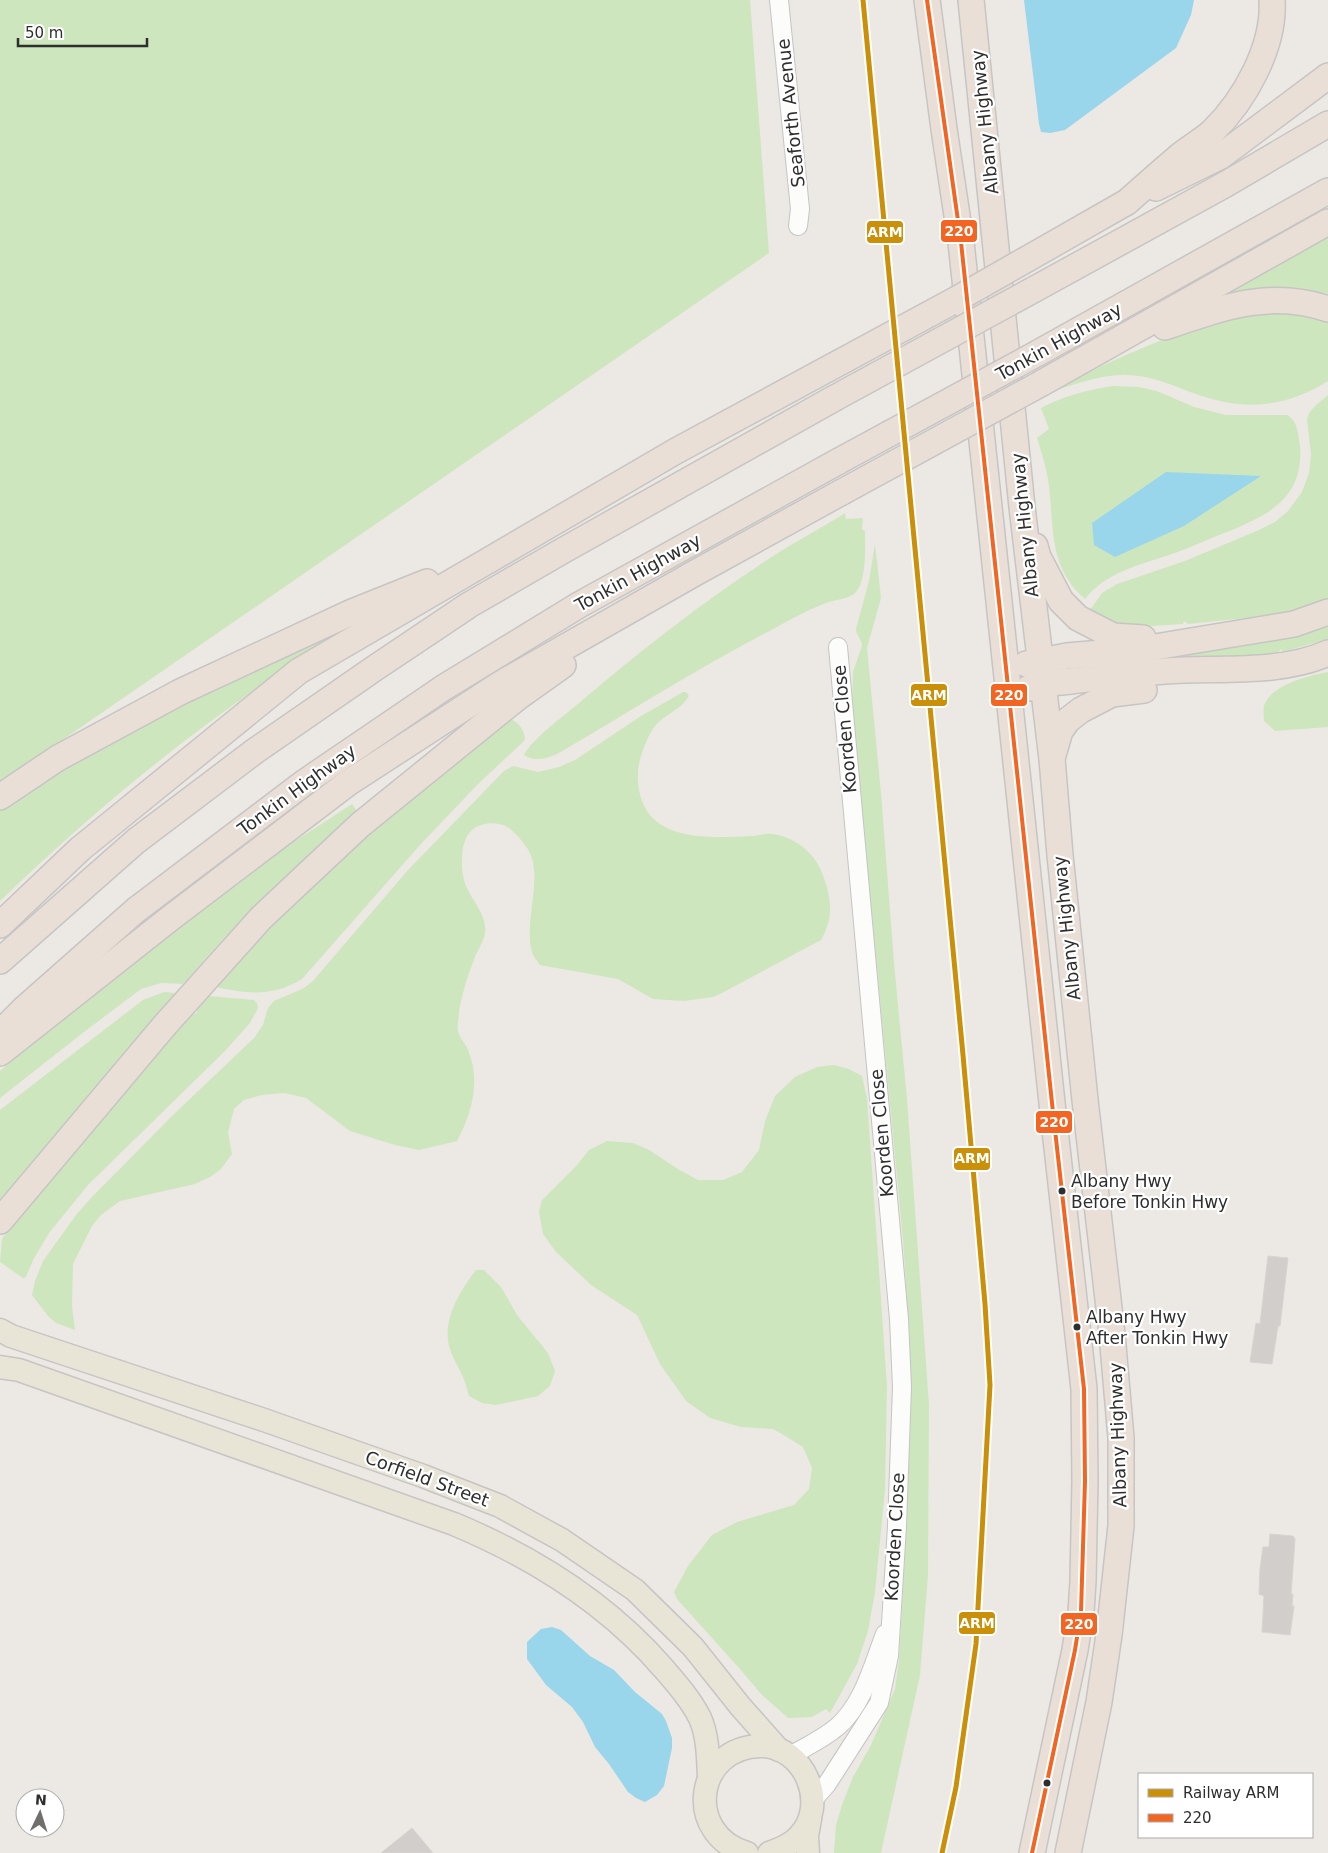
<svg xmlns="http://www.w3.org/2000/svg" width="1328" height="1853" font-family="'DejaVu Sans',sans-serif">
<rect width="100%" height="100%" fill="#ece8e4"/>
<g fill="#cee6be">
<polygon points="0,0 750,0 769,253 0,783"/>
<polygon points="1328,235 1328,294 1301,289 1276,288 1201,305"/>
<path d="M1240,313H1307L1328,322V381C1283,409 1242,411 1193,393C1175,386 1158,379 1139,376C1110,372 1084,381 1057,390C1063,383 1077,378 1087,373C1136,349 1187,329 1240,313Z"/>
<path d="M1113,386L1139,387L1157,391L1194,407L1226,415H1287C1298,421 1298,434 1300,445C1304,496 1272,513 1232,530C1213,537 1194,546 1175,553C1143,564 1107,571 1085,599C1049,568 1054,530 1049,486C1047,470 1042,454 1037,438L1049,429L1041,408C1064,396 1087,390 1113,386Z"/>
<polygon points="1328,395 1328,600 1290,612 1266,616 1261,615 1260,617 1256,617 1188,624 1184,621 1183,624 1136,627 1134,624 1116,625 1088,613 1102,593 1117,584 1185,561 1259,530 1275,522 1288,511 1302,492 1309,473 1311,454 1307,420 1309,413 1316,405"/>
<path d="M845,513L846,519L863,518L862,529L865,531C865,546 867,582 855,593C847,600 835,599 826,603C808,610 791,619 775,628C700,667 629,712 557,754C545,759 535,762 524,755C532,739 565,715 579,703C639,652 701,603 767,560C792,543 820,529 845,513Z"/>
<path d="M875,544L881,598L867,648L881,793L894,963L907,1099L929,1405L928,1575L920,1675L881,1853H834L836,1825L842,1805L853,1777L871,1745L895,1689L899,1660L907,1519L905,1384L910,1348L903,1240L852,705L853,672L862,646C862,639 856,635 856,629L869,581Z"/>
<path d="M377,610C344,632 311,652 278,674C179,740 86,818 0,901V805L133,728Z"/>
<polygon points="1328,620 1328,639 1286,651 1282,651 1281,649 1278,652 1246,657 1077,670 1076,663"/>
<path d="M1328,672V727L1275,731L1264,721C1264,716 1263,711 1264,706C1270,685 1310,675 1328,672Z"/>
<path d="M683,692H686L689,696C681,710 665,714 655,726C650,732 646,742 643,750C637,765 636,782 641,798C654,842 713,838 750,836C757,836 765,833 772,834C797,837 817,855 824,878C832,902 833,919 821,940L720,994L713,997L684,1001L653,999L618,979L540,965C537,961 533,956 532,952C523,921 545,874 527,848C520,838 511,826 499,824C489,822 478,824 471,831C459,843 460,874 467,888C474,903 487,916 485,933C484,941 478,949 475,957C468,975 462,993 459,1012C459,1018 456,1028 459,1034C461,1040 466,1044 468,1050C481,1080 472,1113 457,1141L419,1150L395,1145L350,1131L306,1098L284,1093L262,1095L244,1100L234,1109L228,1133L232,1154L221,1169L210,1177L195,1184L120,1201L101,1215L92,1226L73,1264L72,1307L75,1330L56,1323L48,1316L32,1295L35,1281L43,1261L76,1215L91,1198L173,1115L254,1038L263,1025L268,1008L274,1001L302,989L312,982L408,870L504,771L513,766L538,772L559,767L575,760L641,716Z"/>
<path d="M508,718C518,721 524,729 525,739L522,743L478,784L420,845L302,979C272,997 249,994 216,987L308,883Z"/>
<polygon points="352,804 357,811 225,937 183,984 161,983 141,989 84,1032 0,1098 0,1071 92,991 263,862"/>
<polygon points="164,992 175,993 124,1057 0,1206 0,1110 143,1000"/>
<polygon points="209,996 254,1000 257,1003 258,1008 250,1023 224,1052 88,1185 49,1233 33,1260 26,1277 23,1278 0,1262 2,1239 11,1224 150,1059 193,1014 197,1013 197,1008"/>
<polygon points="834,1065 849,1069 862,1076 867,1098 887,1386 885,1490 875,1592 868,1631 857,1664 830,1713 826,1709 812,1717 788,1718 762,1695 739,1668 677,1599 674,1592 688,1566 712,1535 737,1522 794,1505 809,1489 812,1468 803,1447 782,1434 773,1429 741,1427 710,1418 686,1401 660,1364 637,1315 591,1285 556,1252 543,1234 539,1212 542,1200 577,1165 589,1150 607,1141 633,1143 649,1150 678,1169 698,1180 723,1180 742,1172 759,1150 765,1121 775,1096 795,1077 817,1067"/>
<path d="M476,1270H484L501,1287L517,1315L548,1353L555,1371L550,1386L538,1396L496,1405L482,1403L469,1396C467,1390 466,1383 463,1377C459,1368 453,1359 450,1349C441,1321 460,1291 476,1270Z"/>
</g>
<g fill="#99d6ec">
<polygon points="1024,0 1194,0 1191,15 1176,48 1065,130 1050,133 1041,132 1039,124"/>
<polygon points="1166,472 1261,476 1184,526 1115,557 1094,545 1092,523"/>
<polygon points="552,1627 561,1630 590,1656 614,1670 635,1692 662,1714 666,1721 672,1738 672,1748 664,1786 657,1795 645,1802 636,1798 628,1792 609,1764 595,1747 583,1722 572,1707 546,1685 527,1659 527,1642 541,1629"/>
</g>
<g fill="#d1cecb" stroke="#d7d4d0">
<polygon points="1268,1256 1288,1258 1280,1326 1278,1326 1272,1364 1250,1362 1256,1323 1260,1324"/>
<polygon points="1270,1534 1293,1536 1295,1539 1291,1594 1293,1594 1292,1606 1294,1606 1290,1635 1262,1632 1264,1596 1259,1594 1260,1569 1263,1547 1269,1547"/>
<polygon points="412,1828 433,1853 381,1853"/>
</g>
<g fill="none" stroke-linecap="round" stroke-linejoin="round">
<defs>
<g id="minor">
<polyline points="779,0 800,209 798,226"/>
<path d="M790,1756C805,1747 823,1739 837,1727C863,1705 873,1665 885,1634"/>
<polyline points="813,1800 827,1784 879,1703 889,1656 897,1526 902,1387 899,1319 838,647"/>
</g>
<g id="major">
<polyline points="0,1330 11,1336 264,1420 423,1476 500,1506 562,1540 635,1590 693,1647 740,1706 779,1750"/>
<path d="M0,1367L19,1370L454,1524C533,1557 607,1603 664,1669C677,1684 691,1700 700,1718C708,1736 708,1757 709,1777"/>
<path d="M747,1853C684,1835 694,1747 761,1746C805,1746 829,1805 799,1836C791,1845 780,1849 769,1853"/>
<polyline points="808,1853 807,1836 810,1819"/>
</g>
<g id="highway">
<polyline points="927,0 944,129 961,242 1052,1103 1084,1389 1085,1481 1083,1581 1081,1612 1075,1650 1032,1853"/>
<polyline points="971,0 1022,507 1052,759 1060,855 1085,1100 1112,1334 1121,1438 1121,1526 1109,1635 1099,1702 1068,1853"/>
<polyline points="1156,188 1221,156 1328,76"/>
<path d="M1127,202C1145,186 1163,170 1182,154C1191,147 1203,140 1212,132C1245,100 1275,46 1272,0"/>
<polyline points="1033,290 1226,184 1328,124"/>
<path d="M1165,327C1221,308 1270,289 1328,309"/>
<polyline points="1038,353 1328,191"/>
<polyline points="1042,383 1328,222"/>
<polyline points="1035,546 1038,557 1061,601 1078,618 1113,636 1143,638"/>
<polyline points="1026,664 1067,656 1137,650 1294,624 1328,612"/>
<path d="M1029,688L1043,684C1084,680 1125,674 1165,671C1218,667 1278,675 1328,653"/>
<polyline points="1053,755 1060,731 1068,720 1081,710 1112,694 1144,690"/>
<polyline points="0,797 58,758 180,692 352,612 427,582"/>
<polyline points="0,925 80,849 299,671 676,451 957,299"/>
<polyline points="0,961 136,841 255,751 375,668 469,605 564,550 833,399"/>
<polyline points="0,1033 25,1008 136,910 305,782 443,688 579,605 839,461"/>
<polyline points="0,1053 168,920 348,783 502,683 695,573 842,492"/>
<polyline points="0,1221 165,1025 261,918 360,825 518,697 563,665"/>
</g>
</defs>
<use href="#minor" stroke="#c5c4c5" stroke-width="20"/>
<use href="#major" stroke="#c6c5c4" stroke-width="25"/>
<use href="#highway" stroke="#c6c5c4" stroke-width="28"/>
<use href="#minor" stroke="#fcfcfb" stroke-width="18"/>
<use href="#major" stroke="#e8e4d6" stroke-width="22"/>
<use href="#highway" stroke="#eadfd6" stroke-width="25"/>
<defs>
<g id="highway-bridge">
<polyline points="957,299 1127,202"/>
<polyline points="833,399 1033,290"/>
<polyline points="839,461 1038,353"/>
<polyline points="842,492 1042,383"/>
</g>
</defs>
<use href="#highway-bridge" stroke="#c6c5c4" stroke-width="28" stroke-linecap="butt"/>
<use href="#highway-bridge" stroke="#eadfd6" stroke-width="25"/>
<defs>
<polyline id="bus-1" points="927,0 961,242 1052,1103 1084,1389 1085,1481 1081,1612 1075,1650 1032,1853"/>
</defs>
<use href="#bus-1" stroke="#fff" stroke-width="8"/>
<use href="#bus-1" stroke="#f26522" stroke-width="4"/>
<defs>
<polyline id="rail-1" points="863,0 963,1055 985,1304 990,1385 976,1644 956,1787 942,1853"/>
</defs>
<use href="#rail-1" stroke="#fff" stroke-width="9"/>
<use href="#rail-1" stroke="#cb9009" stroke-width="5"/>
</g>
<g fill="#2e2e2e" stroke="#fff" stroke-width="2">
<circle cx="1062" cy="1191" r="4.5"/>
<circle cx="1077" cy="1327" r="4.5"/>
<circle cx="1047" cy="1783" r="4.5"/>
</g>
<g text-anchor="middle" stroke-width="4.5" stroke-linejoin="round" paint-order="stroke">
<g font-size="17" fill="#2e2e2e" stroke="#fff" text-anchor="start">
<text x="1071" y="1187">Albany Hwy<tspan x="1071" dy="21">Before Tonkin Hwy</tspan></text>
<text x="1086" y="1323">Albany Hwy<tspan x="1086" dy="21">After Tonkin Hwy</tspan></text>
</g>
<g font-size="18" fill="#2e2e2e" stroke="#fff">
<text transform="translate(791 113) rotate(-96)" y="6">Seaforth Avenue</text>
<text transform="translate(985 122) rotate(-96)" y="6">Albany Highway</text>
<text transform="translate(1059 342) rotate(-29)" y="6">Tonkin Highway</text>
<text transform="translate(1025 525) rotate(-96)" y="6">Albany Highway</text>
<text transform="translate(638 573) rotate(-29)" y="6">Tonkin Highway</text>
<text transform="translate(845 729) rotate(-95)" y="6">Koorden Close</text>
<text transform="translate(297 790) rotate(-36)" y="6">Tonkin Highway</text>
<text transform="translate(1067 928) rotate(-96)" y="6">Albany Highway</text>
<text transform="translate(882 1133) rotate(-95)" y="6">Koorden Close</text>
<text transform="translate(1118 1435) rotate(-92)" y="6">Albany Highway</text>
<text transform="translate(427 1479) rotate(20)" y="6">Corfield Street</text>
<text transform="translate(895 1537) rotate(-87)" y="6">Koorden Close</text>
</g>
</g>
<g stroke="#fff" stroke-width="2">
<rect x="940" y="219" width="38" height="24" rx="5" fill="#f26522"/>
<rect x="866" y="220" width="38" height="24" rx="5" fill="#cb9009"/>
<rect x="910" y="683" width="38" height="24" rx="5" fill="#cb9009"/>
<rect x="990" y="683" width="38" height="24" rx="5" fill="#f26522"/>
<rect x="1035" y="1110" width="38" height="24" rx="5" fill="#f26522"/>
<rect x="953" y="1147" width="38" height="24" rx="5" fill="#cb9009"/>
<rect x="958" y="1611" width="38" height="24" rx="5" fill="#cb9009"/>
<rect x="1060" y="1612" width="38" height="24" rx="5" fill="#f26522"/>
</g>
<g font-size="14" text-anchor="middle" font-weight="bold" fill="#fff">
<text x="959" y="236">220</text>
<text x="885" y="237">ARM</text>
<text x="929" y="700">ARM</text>
<text x="1009" y="700">220</text>
<text x="1054" y="1127">220</text>
<text x="972" y="1163">ARM</text>
<text x="977" y="1628">ARM</text>
<text x="1079" y="1629">220</text>
</g>
<rect x="1138" y="1773" width="175" height="65" fill="#ffffff" stroke="#ababab"/>
<rect x="1148" y="1789" width="25" height="8" fill="#cb9009" stroke="#ababab"/>
<text x="1183" y="1798" font-size="15" fill="#2e2e2e">Railway ARM</text>
<rect x="1148" y="1814" width="25" height="8" fill="#f26522" stroke="#ababab"/>
<text x="1183" y="1823" font-size="15" fill="#2e2e2e">220</text>
<g transform="translate(40 1813) rotate(4)"><circle r="24" fill="#ffffff" stroke="#ababab"/>
<path d="M0-4L9 19L0 12L-9 19Z" fill="#706f6e"/>
<text y="-8" font-size="14" font-weight="bold" text-anchor="middle" fill="#2e2e2e">N</text>
</g>
<path d="M18 38v8h129v-8" fill="none" stroke="#2e2e2e" stroke-width="2.5"/>
<text x="25" y="38" font-size="15" fill="#2e2e2e" stroke="#ffffff" stroke-width="4" paint-order="stroke">50 m</text>
</svg>
